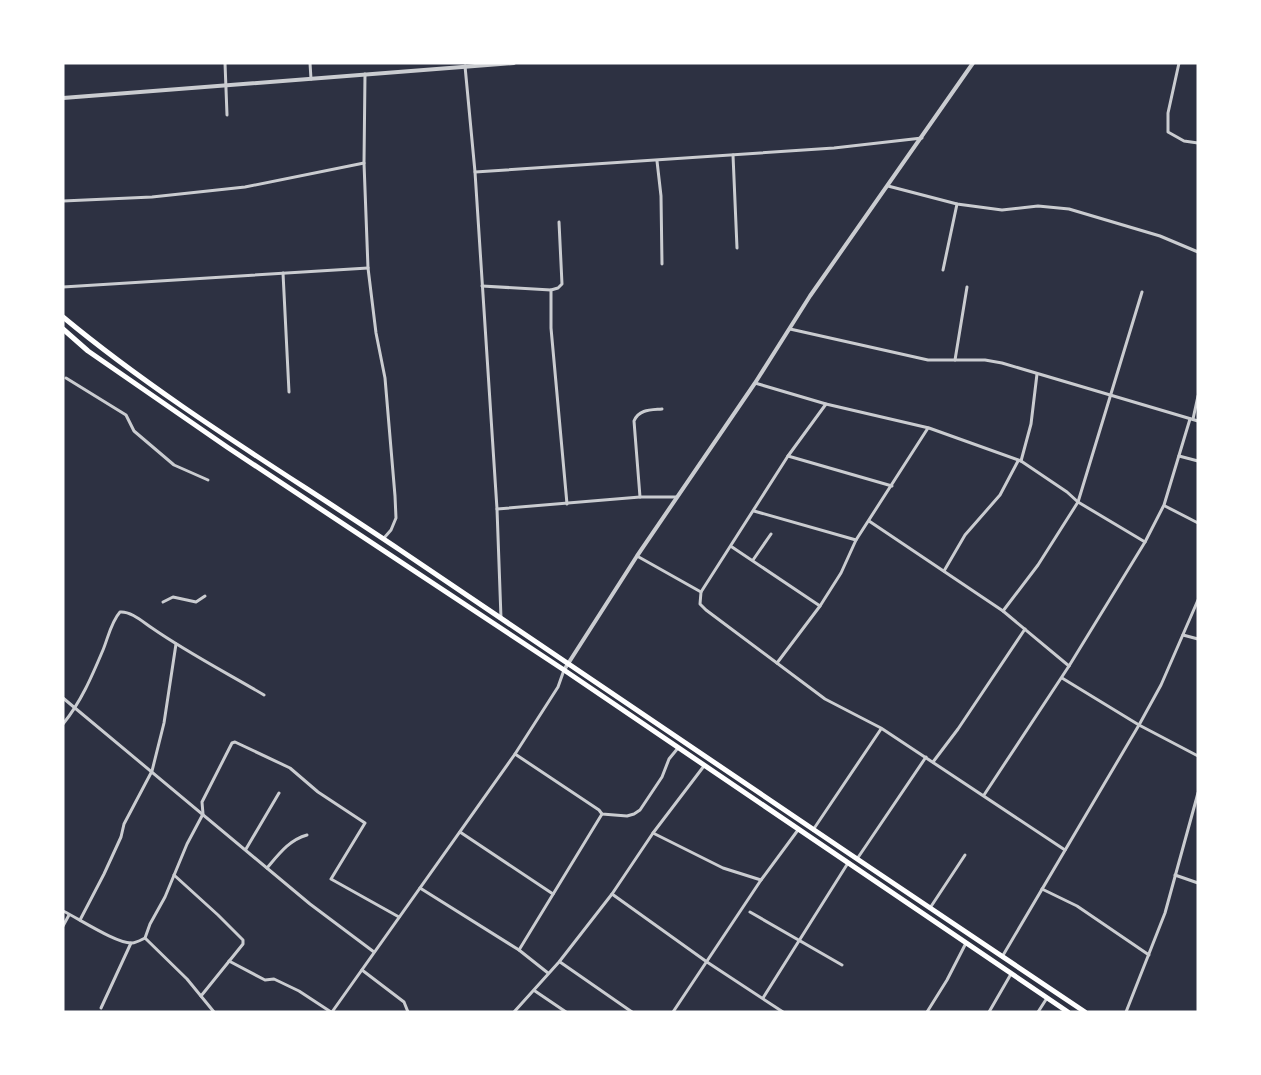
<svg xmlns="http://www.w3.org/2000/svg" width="1261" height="1075" font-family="Karla,sans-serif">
<rect width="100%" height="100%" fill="#2d3142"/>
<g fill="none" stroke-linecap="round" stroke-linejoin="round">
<g stroke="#caccd0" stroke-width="3">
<polyline points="225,63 227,115"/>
<polyline points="310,63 311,79"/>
<polyline points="1179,63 1168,113 1168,132 1184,141 1198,143"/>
<polyline points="465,66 475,172 497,509 501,618"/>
<polyline points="365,74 364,163 368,268 376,333 385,378 395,496 396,518 391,530 384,538"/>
<polyline points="733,155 737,248"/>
<polyline points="657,161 661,196 662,264"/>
<polyline points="475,172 834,148 922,138"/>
<polyline points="888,186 957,204 1002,210 1038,206 1069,209 1160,236 1198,252"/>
<polyline points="63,201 152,197 245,187 364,163"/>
<polyline points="559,222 562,284 558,288 551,290 551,328 567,504"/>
<polyline points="943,270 957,204"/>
<polyline points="283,273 289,392"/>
<polyline points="482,286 551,290"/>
<polyline points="63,287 368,268"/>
<polyline points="790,329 928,360 985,360 1002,363 1198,421"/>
<polyline points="955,360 967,287"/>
<polyline points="66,378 126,415 134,431 174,465 208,480"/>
<polyline points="755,383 826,404 929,428 1021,461 1067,492 1078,502 1145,542"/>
<polyline points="1193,419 1198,396"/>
<polyline points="788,456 892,486"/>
<polyline points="1179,456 1198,461"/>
<polyline points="1021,461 1031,424 1037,374"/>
<path d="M640,497L634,421C639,409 651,410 662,409"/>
<polyline points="1165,506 1198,523"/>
<polyline points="497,509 640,497 677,497"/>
<polyline points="754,511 856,540"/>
<polyline points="869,521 1003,611 1069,666"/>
<polyline points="732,547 820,606"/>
<polyline points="637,556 701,592 700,604 706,610 825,699 881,728 1065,850"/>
<polyline points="753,560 771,534"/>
<polyline points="944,571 965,535 1000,495 1018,461"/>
<polyline points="701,592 788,456 826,404"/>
<polyline points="163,602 173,597 196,602 205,596"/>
<polyline points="1003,611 1038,565 1078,502 1142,292"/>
<polyline points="1183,635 1198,639"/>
<polyline points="777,663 820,606 841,573 856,540 928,428"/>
<polyline points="1062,678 1139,725 1198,756"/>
<polyline points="63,698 310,904 374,952"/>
<path d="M63,724C81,702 92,676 103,650C108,638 111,622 120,612C131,611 143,622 152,628C188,653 227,673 264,695"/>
<polyline points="515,754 599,810 602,814 627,816 634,814 640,810 662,777 669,759 678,748"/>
<polyline points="933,762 958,729 1025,629"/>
<polyline points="984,795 1069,666 1145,542 1164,505 1190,419"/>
<polyline points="813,830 881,729"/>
<polyline points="460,832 553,894"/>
<polyline points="653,833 723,868 761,880"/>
<polyline points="246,849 279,793"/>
<polyline points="857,859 926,757"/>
<path d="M267,868C279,854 289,840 307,835"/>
<polyline points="174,875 218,915 243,940 243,944 201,996"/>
<polyline points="1175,875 1198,883"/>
<polyline points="420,888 519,950 548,973"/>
<polyline points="1042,889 1077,906 1149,955"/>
<polyline points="612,894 707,962 783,1012"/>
<polyline points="930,908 965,855"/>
<path d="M63,911C78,918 117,944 132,943C136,943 141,940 145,938L150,924L165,897L187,844L203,814L202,802L232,743L235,742L290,768L318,792L365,823L331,879L399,917"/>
<polyline points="750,912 842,965"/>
<polyline points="80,920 104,874 121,837 124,824 152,771 164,723 176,644"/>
<polyline points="63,926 69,915"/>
<polyline points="145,938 187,979 214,1012"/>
<polyline points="519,950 602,814"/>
<polyline points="1002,957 1139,725 1161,685 1198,600"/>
<polyline points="229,961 265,980 274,979 299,991 331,1012"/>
<polyline points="560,962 632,1012"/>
<polyline points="362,970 404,1002 408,1012"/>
<polyline points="535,991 566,1012"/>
<polyline points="763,998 848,863"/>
<polyline points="101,1008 131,943"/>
<polyline points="332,1012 515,754 558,687 564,670"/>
<polyline points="514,1012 559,962 612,894 653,833 704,766"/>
<polyline points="673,1012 761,880 798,830"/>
<polyline points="927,1012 947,980 966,943"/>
<polyline points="989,1012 1011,974"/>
<polyline points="1038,1012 1047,998"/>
<polyline points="1126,1012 1165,913 1198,793"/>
</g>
<g stroke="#caccd0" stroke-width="4">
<polyline points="63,98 514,63"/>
<polyline points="564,670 637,556 755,383 810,296 973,63"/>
</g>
<g stroke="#fff" stroke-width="5">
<path d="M63,317C168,404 287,474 400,550C628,704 856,859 1085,1012"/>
<polyline points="63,329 88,351 227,447 564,670 1068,1012"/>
</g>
</g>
<rect width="1261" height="1075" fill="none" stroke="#ffffff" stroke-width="129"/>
</svg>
